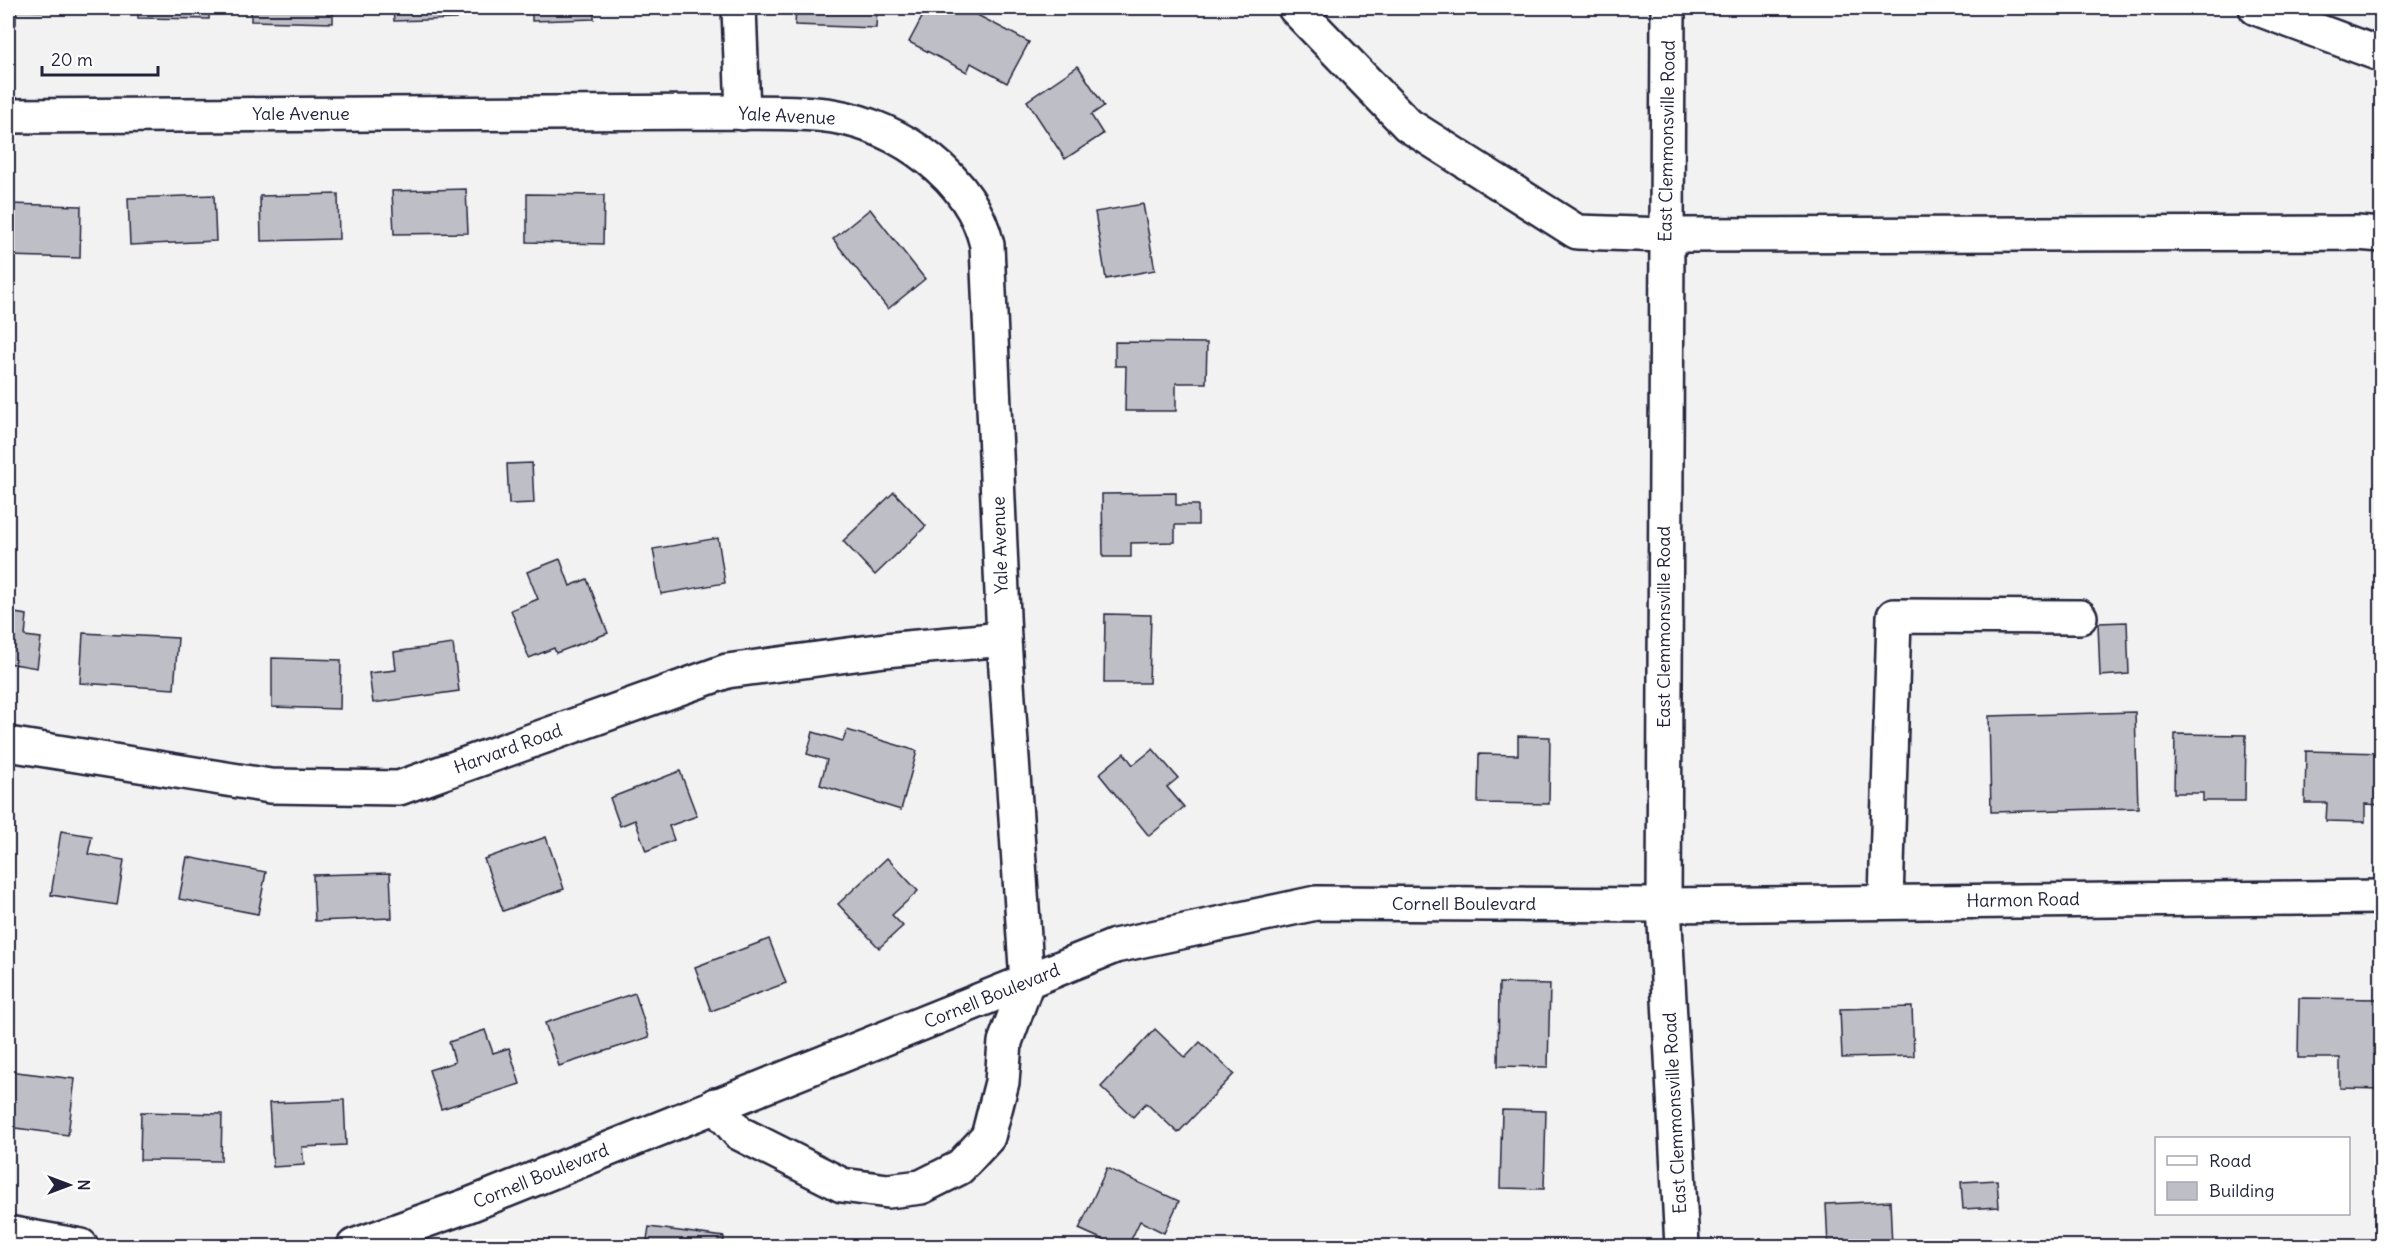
<svg xmlns="http://www.w3.org/2000/svg" width="2389" height="1254" font-family="Delius,sans-serif">
<rect width="100%" height="100%" fill="#f2f2f3"/>
<filter id="ink" filterUnits="userSpaceOnUse"><feTurbulence type="fractalNoise" baseFrequency=".0167" numOctaves="2"/><feDisplacementMap in="SourceGraphic" scale="12" xChannelSelector="R" yChannelSelector="G"/><feConvolveMatrix kernelMatrix="1 2 1 2 8 2 1 2 1" color-interpolation-filters="sRGB"/></filter>
<g filter="url(#ink)">
<g fill="#bebec6" stroke="#22223b" stroke-width="1.5">
<polygon points="8,8 70,8 70,12 16,11 16,24 8,24"/>
<polygon points="138,8 209,8 209,19 138,18"/>
<polygon points="251,8 333,8 333,23 251,21"/>
<polygon points="393,8 456,8 457,19 394,21"/>
<polygon points="532,8 594,8 594,19 532,21"/>
<polygon points="674,8 721,8 721,13 674,12"/>
<polygon points="796,8 877,8 876,28 795,25"/>
<polygon points="927,8 964,8 1029,42 1007,83 971,63 967,72 909,42"/>
<polygon points="1078,66 1104,106 1091,115 1103,134 1065,159 1027,101"/>
<polygon points="466,189 468,233 394,234 392,191"/>
<polygon points="338,194 339,239 261,241 260,196"/>
<polygon points="527,194 604,195 603,244 527,242"/>
<polygon points="214,195 216,241 130,245 128,198"/>
<polygon points="8,204 81,206 80,258 8,256"/>
<polygon points="1143,204 1155,270 1106,279 1095,212"/>
<polygon points="870,209 925,279 888,309 833,239"/>
<polygon points="1115,342 1207,343 1206,383 1176,383 1176,411 1125,411 1126,366 1115,366"/>
<polygon points="532,463 534,503 509,504 507,464"/>
<polygon points="894,492 926,526 875,575 843,541"/>
<polygon points="1176,493 1176,505 1198,505 1198,525 1175,525 1175,542 1131,543 1131,557 1103,557 1102,494"/>
<polygon points="718,538 725,583 661,594 653,549"/>
<polygon points="560,559 570,586 587,579 608,633 556,653 554,648 529,658 511,610 538,599 527,572"/>
<polygon points="8,612 27,615 25,636 41,638 37,668 8,663"/>
<polygon points="1105,614 1151,615 1149,683 1104,683"/>
<polygon points="2127,622 2129,674 2100,676 2098,623"/>
<polygon points="83,633 178,638 174,689 80,683"/>
<polygon points="453,644 459,691 373,703 369,673 396,670 394,652"/>
<polygon points="272,658 341,660 340,709 272,707"/>
<polygon points="2135,712 2138,808 1991,812 1989,716"/>
<polygon points="847,730 917,751 901,810 820,785 827,760 807,754 813,732 843,741"/>
<polygon points="2175,734 2246,735 2245,801 2203,801 2203,793 2174,793"/>
<polygon points="1518,736 1550,737 1549,804 1478,803 1479,754 1518,755"/>
<polygon points="1153,749 1178,778 1167,787 1184,807 1149,836 1099,774 1124,753 1133,765"/>
<polygon points="2306,751 2382,753 2382,805 2365,804 2365,822 2326,821 2327,803 2305,803"/>
<polygon points="680,771 697,816 669,826 674,840 646,851 635,820 620,826 610,798"/>
<polygon points="61,831 92,836 88,854 124,860 117,905 51,895"/>
<polygon points="546,837 564,889 503,911 484,859"/>
<polygon points="187,857 266,872 258,914 179,899"/>
<polygon points="887,858 918,891 892,915 903,926 879,948 838,904"/>
<polygon points="390,873 392,918 315,921 313,875"/>
<polygon points="769,939 786,983 711,1011 695,967"/>
<polygon points="1499,983 1550,984 1548,1067 1498,1066"/>
<polygon points="635,993 649,1037 559,1066 545,1023"/>
<polygon points="2299,998 2382,999 2382,1089 2340,1088 2340,1058 2298,1058"/>
<polygon points="1912,1007 1914,1056 1842,1058 1840,1009"/>
<polygon points="1155,1029 1185,1058 1200,1042 1234,1074 1178,1133 1146,1103 1133,1117 1101,1087"/>
<polygon points="485,1030 493,1053 509,1048 520,1084 441,1109 429,1070 455,1062 449,1042"/>
<polygon points="8,1071 75,1079 68,1135 8,1127"/>
<polygon points="344,1100 346,1145 302,1147 304,1165 273,1167 269,1103"/>
<polygon points="1502,1110 1546,1111 1544,1189 1500,1188"/>
<polygon points="141,1112 222,1114 221,1161 140,1160"/>
<polygon points="1107,1168 1179,1201 1164,1233 1140,1221 1128,1246 1117,1246 1079,1229"/>
<polygon points="1997,1180 1999,1207 1963,1209 1961,1182"/>
<polygon points="1890,1201 1892,1246 1828,1246 1826,1204"/>
<polygon points="649,1227 724,1237 723,1246 646,1246"/>
<rect x="1505" y="1242" width="45" height="4"/>
</g>
<g fill="none" stroke-linecap="round" stroke-linejoin="round">
<defs>
<g id="minor">
<polyline points="739,8 743,113"/>
<path d="M8,116L727,112C760,113 800,111 833,116C900,127 971,177 987,245L1004,639L1027,982L1005,1042L1002,1082L988,1137L959,1168L921,1187L888,1191L842,1185L739,1133L715,1105"/>
<polyline points="8,744 270,786 399,788 727,671 885,650 1004,639"/>
<polyline points="1886,902 1894,616 2080,617"/>
<polyline points="8,1233 81,1246"/>
<polyline points="354,1246 469,1205 1115,946 1316,903 1664,905 2382,897"/>
</g>
<polyline id="major" points="1668,8 1664,905 1682,1246"/>
<g id="highway">
<polyline points="1295,8 1408,125 1577,232 1666,235 2357,233 2382,235"/>
<polyline points="2256,8 2382,55"/>
</g>
</defs>
<use href="#minor" stroke="#22223b" stroke-width="38"/>
<use href="#major" stroke="#22223b" stroke-width="38"/>
<use href="#highway" stroke="#22223b" stroke-width="38"/>
<use href="#minor" stroke="#fff" stroke-width="33"/>
<use href="#major" stroke="#fff" stroke-width="33"/>
<use href="#highway" stroke="#fff" stroke-width="33"/>
</g>
</g>
<g text-anchor="middle" stroke-width="6" stroke-linejoin="round" paint-order="stroke">
<g font-size="18" fill="#22223b" stroke="#fff">
<text x="301" y="120">Yale Avenue</text>
<text transform="translate(787 116) rotate(3)" y="6">Yale Avenue</text>
<text transform="translate(1667 141) rotate(-89)" y="6">East Clemmonsville Road</text>
<text transform="translate(1000 545) rotate(-92)" y="6">Yale Avenue</text>
<text transform="translate(1664 627) rotate(-90)" y="6">East Clemmonsville Road</text>
<text transform="translate(508 749) rotate(-20)" y="6">Harvard Road</text>
<text transform="translate(2023 900) rotate(-1)" y="6">Harmon Road</text>
<text x="1464" y="910">Cornell Boulevard</text>
<text transform="translate(992 996) rotate(-22)" y="6">Cornell Boulevard</text>
<text transform="translate(1675 1113) rotate(-93)" y="6">East Clemmonsville Road</text>
<text transform="translate(541 1176) rotate(-22)" y="6">Cornell Boulevard</text>
</g>
</g>
<rect width="2389" height="1254" fill="none" stroke="#fff" stroke-width="30"/>
<rect x="15" y="15" width="2359" height="1224" fill="none" stroke="#22223b" stroke-width="2" filter="url(#ink)"/>
<rect x="2155" y="1137" width="195" height="78" fill="#ffffff" stroke="#a7a7b1" stroke-width="1.5"/>
<rect x="2167" y="1156" width="30" height="9" fill="#ffffff" stroke="#a7a7b1" stroke-width="1.5"/>
<text x="2209" y="1167" font-size="18" fill="#22223b">Road</text>
<rect x="2167" y="1182" width="30" height="18" fill="#bebec6" stroke="#a7a7b1" stroke-width="1.5"/>
<text x="2209" y="1197" font-size="18" fill="#22223b">Building</text>
<g transform="translate(69 1185) rotate(90)" stroke="#ffffff" stroke-width="4.5" paint-order="stroke">
<path d="M0-4.5L10 22L0 15L-10 22Z" fill="#22223b"/>
<text y="-9" font-size="16" font-weight="bold" text-anchor="middle" fill="#22223b">N</text>
</g>
<path d="M42 66v9h116v-9" fill="none" stroke="#22223b" stroke-width="3"/>
<text x="51" y="66" font-size="18" fill="#22223b" stroke="#ffffff" stroke-width="4.5" paint-order="stroke">20 m</text>
</svg>
